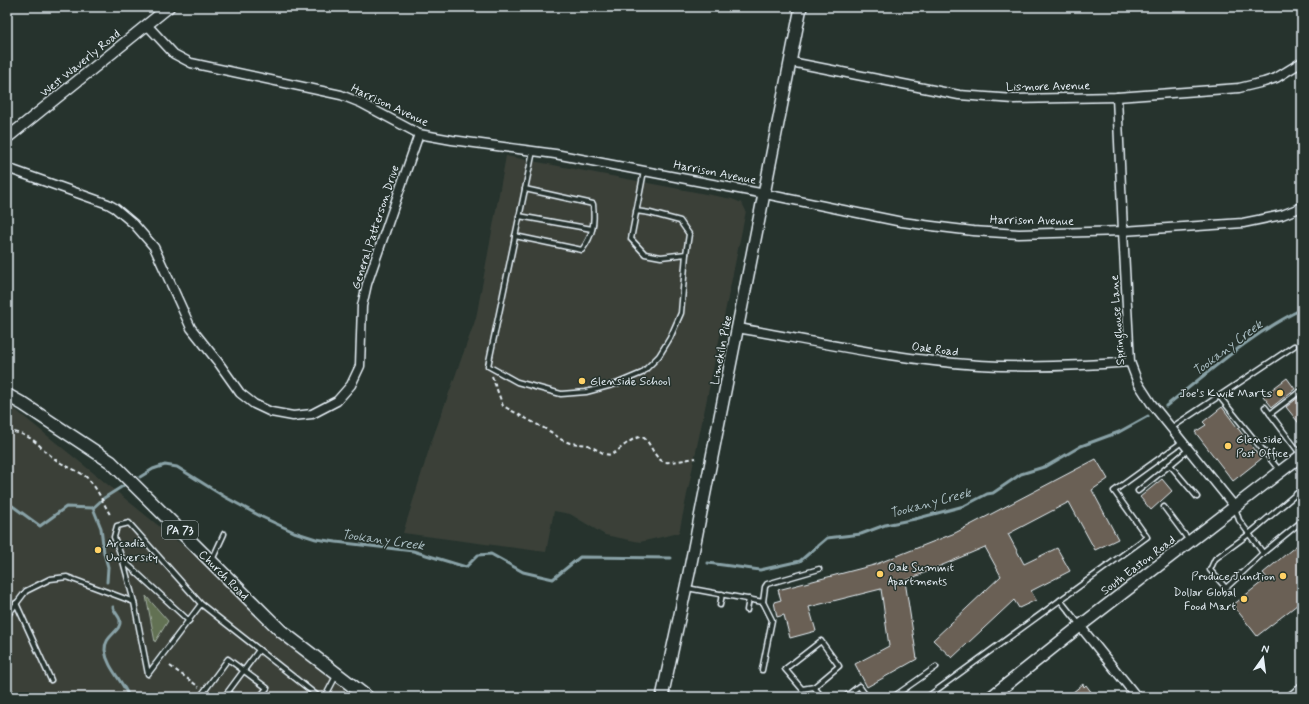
<svg xmlns="http://www.w3.org/2000/svg" width="1309" height="704" font-family="Mynerve,sans-serif">
<rect width="100%" height="100%" fill="#26332d"/>
<filter id="ink" filterUnits="userSpaceOnUse"><feTurbulence type="fractalNoise" baseFrequency=".025" numOctaves="2"/><feDisplacementMap in="SourceGraphic" scale="8" xChannelSelector="R" yChannelSelector="G"/><feConvolveMatrix kernelMatrix="1 2 1 2 8 2 1 2 1" color-interpolation-filters="sRGB"/></filter>
<g filter="url(#ink)">
<g fill="#3a4139">
<polygon points="506,156 732,199 742,203 746,211 679,533 640,542 605,535 570,514 554,511 546,552 403,533 431,443 476,318"/>
<polygon points="7,403 370,697 7,697"/>
</g>
<g fill="#627152" stroke="#a5b1a5">
<polygon points="146,596 168,621 155,642"/>
<polygon points="11,688 19,697 7,697 7,692"/>
</g>
<g fill="none" stroke-linecap="round" stroke-linejoin="round">
<g stroke="#89a2a7" stroke-width="3">
<path d="M1166,406C1210,371 1252,333 1302,309"/>
<polyline points="140,477 153,469 165,465 177,467 225,497 262,517 294,532 316,539 336,542 413,551 466,567 478,555 491,554 523,572 553,579 580,557 671,558"/>
<polyline points="7,502 40,526 66,507 93,508 104,498 123,486"/>
<polyline points="93,508 101,528 104,553 108,567 107,582"/>
<polyline points="708,563 760,570 800,561 827,538 861,534 885,525 915,519 964,506 987,494 993,493 1021,474 1047,466 1081,446 1119,432 1148,416"/>
<path d="M113,607C114,612 119,616 120,620C122,632 104,635 105,650C107,668 123,681 129,697"/>
</g>
</g>
<g fill="#6a6154" stroke="#e8f1f8">
<polygon points="1287,378 1295,389 1272,407 1263,396"/>
<polygon points="1299,397 1302,401 1302,427 1286,407"/>
<polygon points="1222,407 1261,459 1233,481 1195,432 1206,425 1203,422"/>
<polygon points="1096,459 1108,479 1092,490 1118,539 1095,550 1069,502 1008,534 1024,564 1057,548 1070,571 1031,591 1036,600 1019,608 1014,600 952,658 933,640 1001,576 985,547 905,581 917,659 867,687 855,664 889,646 881,589 809,607 816,631 790,638 784,615 777,617 774,602 781,600 778,590 874,565 955,533"/>
<polygon points="1162,479 1172,491 1151,510 1140,497"/>
<polygon points="1302,541 1302,601 1257,636 1233,605 1267,578 1263,573"/>
<polygon points="1083,684 1084,687 1086,685 1095,697 1067,697"/>
</g>
<g fill="none" stroke-linecap="round" stroke-linejoin="round">
<defs>
<g id="service">
<polyline points="533,151 488,366 517,382 561,394 586,392 616,384 642,373 659,356 670,338 681,313 686,254"/>
<polyline points="636,211 650,213 680,221 689,234 686,254 661,257 645,254 631,239 644,171"/>
<polyline points="519,216 592,229"/>
<path d="M515,236L582,250C593,235 595,223 593,204L525,189"/>
<polyline points="1219,396 1280,471"/>
<polyline points="1265,407 1301,455"/>
<polyline points="1270,414 1299,392 1302,392"/>
<polyline points="1171,428 1294,346"/>
<polyline points="1188,450 1170,465 1197,497"/>
<polyline points="1138,491 1170,465"/>
<polyline points="1164,507 1190,542"/>
<polyline points="1235,507 1239,520 1263,553 1302,521"/>
<polyline points="1263,553 1226,588 1210,570 1215,559 1249,534 1302,489"/>
<polyline points="212,560 224,534"/>
<polyline points="124,561 189,621"/>
<polyline points="687,588 763,602"/>
<polyline points="1060,600 1080,625"/>
<polyline points="16,603 51,680"/>
<polyline points="201,604 148,674 134,602 123,561 114,537 117,526 129,523 201,604 319,697"/>
<polyline points="720,605 722,594"/>
<polyline points="747,610 749,599"/>
<polyline points="7,616 26,591 50,579 67,577 134,602"/>
<polygon points="821,641 839,666 814,687 802,689 785,669"/>
<polyline points="762,670 772,620 763,602 765,587 767,584 819,569"/>
<polyline points="814,687 822,697"/>
<polyline points="200,697 228,659 267,688 260,697"/>
<polyline points="224,697 259,650"/>
<polyline points="325,697 336,676"/>
<polyline points="845,697 859,686 867,697"/>
<polyline points="893,697 936,667"/>
<polyline points="927,697 1147,537 1114,491 1182,442"/>
<polyline points="1126,697 1133,692"/>
</g>
<g id="minor">
<polyline points="148,26 174,54 191,63 341,95 361,103 419,134 452,140 555,154 765,194 902,222 932,226 973,231 1019,234 1123,231 1243,223 1282,215 1302,207"/>
<polyline points="791,62 959,95 1014,99 1117,97 1239,88 1264,82 1276,78 1302,62"/>
<polyline points="1117,97 1123,231 1130,362 1138,383 1151,403 1235,507"/>
<polyline points="7,168 108,204 115,208 134,224 154,247 191,328 218,362 240,393 254,404 271,412 293,416 312,414 337,401 351,385 360,366 362,306 367,284 419,134"/>
<path d="M738,328C818,342 898,360 979,365C1030,368 1080,366 1130,362"/>
<polyline points="1080,626 1137,697"/>
<polyline points="1290,697 1302,688"/>
</g>
<polyline id="tertiary" points="7,138 169,7"/>
<g id="secondary">
<polyline points="662,697 689,573 801,7"/>
<polyline points="991,697 1080,626 1302,455"/>
</g>
<polyline id="primary" points="7,395 23,404 111,462 281,631 367,697"/>
</defs>
<use href="#service" stroke="#e8f1f8" stroke-width="7"/>
<use href="#minor" stroke="#e8f1f8" stroke-width="11"/>
<use href="#tertiary" stroke="#e8f1f8" stroke-width="13"/>
<use href="#secondary" stroke="#e8f1f8" stroke-width="14"/>
<use href="#primary" stroke="#e8f1f8" stroke-width="15"/>
<g stroke="#e8f1f8" stroke-width="2" stroke-dasharray="4 3" stroke-linecap="butt">
<path d="M492,376L503,406L551,432L562,440L570,443L588,445L605,454L611,455C620,450 629,439 640,437C650,436 652,459 665,462C672,463 688,459 696,458"/>
<path d="M7,431C37,434 39,450 61,463C71,469 83,472 90,481C99,491 104,505 111,516"/>
<polyline points="170,666 199,687"/>
</g>
<use href="#service" stroke="#26332d" stroke-width="4"/>
<use href="#minor" stroke="#26332d" stroke-width="8"/>
<use href="#tertiary" stroke="#26332d" stroke-width="10"/>
<use href="#secondary" stroke="#26332d" stroke-width="11"/>
<use href="#primary" stroke="#26332d" stroke-width="12"/>
</g>
</g>
<g fill="#ffd166" stroke="#26332d" stroke-width="1.5">
<circle cx="582" cy="381" r="4"/>
<circle cx="1280" cy="393" r="4"/>
<circle cx="1228" cy="446" r="4"/>
<circle cx="98" cy="550" r="4"/>
<circle cx="880" cy="574" r="4"/>
<circle cx="1283" cy="576" r="4"/>
<circle cx="1244" cy="599" r="4"/>
</g>
<g text-anchor="middle" stroke-width="3" stroke-linejoin="round" paint-order="stroke">
<rect fill="#26332d" stroke="#aeb8bb" stroke-width="1" x="162" y="521" width="36" height="18" rx="3"/>
<g font-size="11" font-weight="bold" fill="#e8f1f8">
<text x="180" y="534">PA 73</text>
</g>
<g font-size="12" fill="#e8f1f8" stroke="#26332d">
<text transform="translate(80 63) rotate(-39)" y="4">West Waverly Road</text>
<text transform="translate(1048 86) rotate(-1)" y="4">Lismore Avenue</text>
<text transform="translate(390 105) rotate(25)" y="4">Harrison Avenue</text>
<text transform="translate(715 172) rotate(11)" y="4">Harrison Avenue</text>
<text transform="translate(1032 220) rotate(1)" y="4">Harrison Avenue</text>
<text transform="translate(375 227) rotate(-72)" y="4">General Patterson Drive</text>
<text transform="translate(1117 320) rotate(-94)" y="4">Springhouse Lane</text>
<text transform="translate(935 349) rotate(7)" y="4">Oak Road</text>
<text transform="translate(721 350) rotate(-79)" y="4">Limekiln Pike</text>
<text transform="translate(1138 565) rotate(-37)" y="4">South Easton Road</text>
<text transform="translate(224 575) rotate(45)" y="4">Church Road</text>
</g>
<g font-size="12" fill="#e8f1f8" stroke="#26332d" text-anchor="start">
<text x="590" y="385">Glenside School</text>
<text x="1272" y="397" text-anchor="end">Joe's Kwik Marts</text>
<text x="1236" y="443">Glenside<tspan x="1236" dy="14">Post Office</tspan></text>
<text x="106" y="547">Arcadia<tspan x="106" dy="14">University</tspan></text>
<text x="888" y="571">Oak Summit<tspan x="888" dy="14">Apartments</tspan></text>
<text x="1275" y="580" text-anchor="end">Produce Junction</text>
<text x="1236" y="596" text-anchor="end">Dollar Global<tspan x="1236" dy="14">Food Mart</tspan></text>
</g>
<g font-size="13" font-style="italic" fill="#a9bdc2" stroke="#26332d">
<text transform="translate(1227 347) rotate(-37)" y="5">Tookany Creek</text>
<text transform="translate(930 502) rotate(-15)" y="5">Tookany Creek</text>
<text transform="translate(383 539) rotate(8)" y="5">Tookany Creek</text>
</g>
</g>
<rect width="1309" height="704" fill="none" stroke="#26332d" stroke-width="24"/>
<rect x="12" y="12" width="1285" height="680" fill="none" stroke="#e8f1f8" stroke-width="1.5" filter="url(#ink)"/>
<g transform="translate(1263 658) rotate(14)" stroke="#26332d" stroke-width="3" paint-order="stroke">
<path d="M0-3L7 15L0 10L-7 15Z" fill="#e8f1f8"/>
<text y="-6" font-size="11" font-weight="bold" text-anchor="middle" fill="#e8f1f8">N</text>
</g>
</svg>
